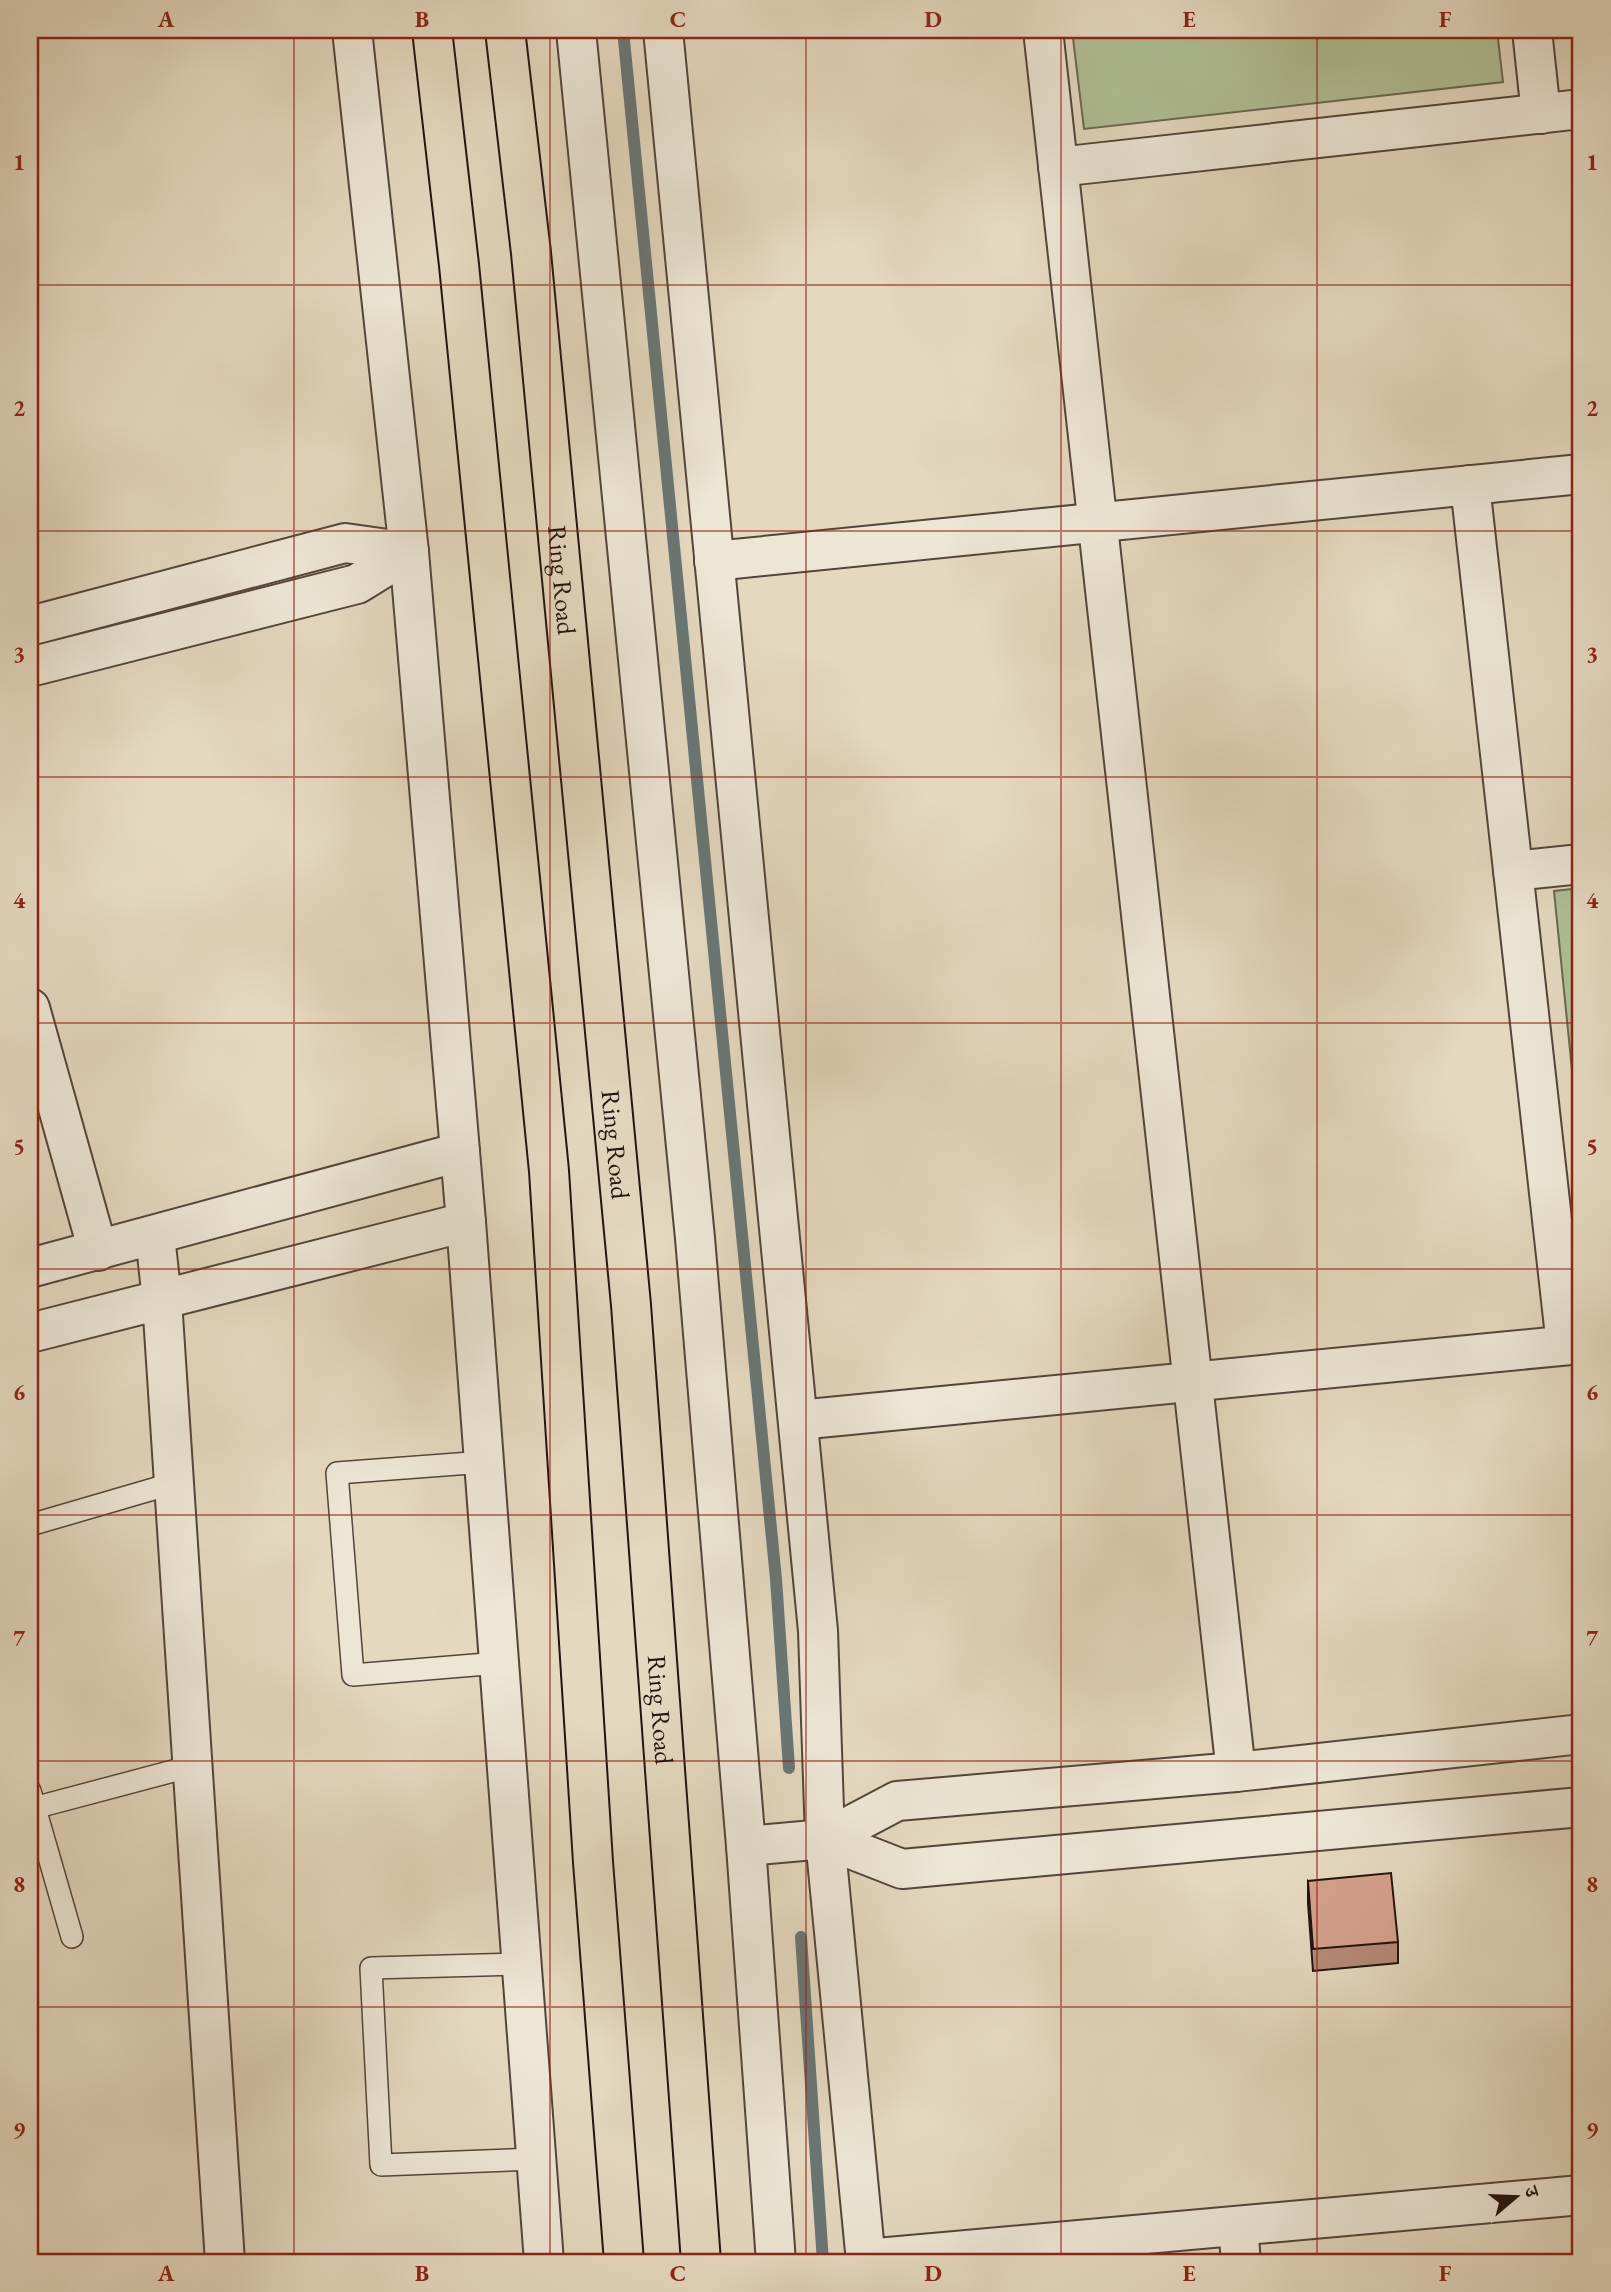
<svg xmlns="http://www.w3.org/2000/svg" width="1611" height="2292" font-family="'EB Garamond','Noto Serif Devanagari',serif">
<rect width="100%" height="100%" fill="#e4d8bf"/>
<filter id="stains"><feTurbulence type="fractalNoise" baseFrequency=".00286" numOctaves="4"/><feColorMatrix values="0 0 0 0 .2 0 0 0 0 .09 0 0 0 0 .02 0 0 0 .5 -.17"/></filter>
<radialGradient id="worn" r=".72"><stop offset=".6" stop-color="#630" stop-opacity="0"/><stop offset="1" stop-color="#630" stop-opacity=".3"/></radialGradient>
<g fill="#b0bf95" stroke="#6a6a52" stroke-width="2">
<polygon points="1072,30 1497,30 1503,82 1084,129"/>
<polygon points="1581,888 1581,1160 1554,891"/>
</g>
<g fill="none" stroke-linecap="round" stroke-linejoin="round">
<g stroke="#697675" stroke-width="12">
<polyline points="623,30 776,1579 789,1768"/>
<polyline points="801,1937 823,2262"/>
</g>
<defs>
<g id="service">
<polyline points="484,1462 337,1473 353,1675 499,1663"/>
<polyline points="30,1525 174,1483"/>
<polyline points="30,1791 72,1937"/>
<polyline points="30,1809 192,1766"/>
<polyline points="521,1964 371,1968 381,2165 536,2159"/>
</g>
<g id="minor">
<polyline points="663,30 818,1631 825,1839 866,2262"/>
<polyline points="1043,30 1236,1772"/>
<polyline points="1532,30 1541,114"/>
<polyline points="1058,167 1581,109"/>
<polyline points="1470,485 1566,1345"/>
<polyline points="714,561 1581,474"/>
<polyline points="30,626 345,543 409,552"/>
<polyline points="30,667 357,584 409,552"/>
<polyline points="1513,871 1581,864"/>
<polyline points="30,1008 98,1251"/>
<polyline points="155,1236 162,1300 225,2262"/>
<polyline points="798,1420 1581,1344"/>
<polyline points="1238,2226 1241,2262"/>
<polyline points="866,2259 1581,2195"/>
</g>
<g id="tertiary">
<polyline points="352,30 409,552 466,1222 544,2262"/>
<polyline points="576,30 695,1238 746,1846 776,2262"/>
<polyline points="30,1268 460,1152"/>
<polyline points="30,1333 466,1222"/>
<polyline points="825,1839 902,1869 1581,1807"/>
<polyline points="746,1846 825,1839 897,1801 1236,1772 1581,1734"/>
</g>
<g id="trunk">
<polyline points="432,30 459,265 549,1171 593,1862 624,2262"/>
<path id="s1" d="M505,30L531,253L631,1305L701,2262"/>
</g>
</defs>
<use href="#service" stroke="#54453a" stroke-width="24"/>
<use href="#minor" stroke="#54453a" stroke-width="42"/>
<use href="#tertiary" stroke="#54453a" stroke-width="42"/>
<use href="#trunk" stroke="#24140e" stroke-width="42"/>
<use href="#service" stroke="#ede6d5" stroke-width="21"/>
<use href="#minor" stroke="#ede6d5" stroke-width="38"/>
<use href="#tertiary" stroke="#ede6d5" stroke-width="38"/>
<use href="#trunk" stroke="#e4d8bf" stroke-width="38"/>
</g>
<polygon fill="#b58a78" stroke="#24140e" stroke-width="2" points="1308,1881 1398,1942 1398,1963 1313,1971 1308,1903"/>
<polygon fill="#d3a18c" stroke="#24140e" stroke-width="2" points="1391,1873 1398,1942 1313,1949 1308,1881"/>
<path fill="none" stroke="#8f2418" stroke-width="2" stroke-opacity="0.55" d="M294,30V2262M550,30V2262M806,30V2262M1061,30V2262M1317,30V2262M30,285H1581M30,531H1581M30,777H1581M30,1023H1581M30,1269H1581M30,1515H1581M30,1761H1581M30,2007H1581"/>
<g text-anchor="middle" stroke-width="5" stroke-linejoin="round" paint-order="stroke">
<g font-size="26" fill="#24140e" stroke="#ede6d5">
<text dy="9" stroke="none"><textPath href="#s1" startOffset="553">Ring Road</textPath></text>
<text dy="9" stroke="none"><textPath href="#s1" startOffset="1120">Ring Road</textPath></text>
<text dy="9" stroke="none"><textPath href="#s1" startOffset="1687">Ring Road</textPath></text>
</g>
</g>
<rect width="1611" height="2292" fill="none" stroke="#e4d8bf" stroke-width="77"/>
<g transform="translate(1516 2197) rotate(71)" stroke="#ede6d5" stroke-width="5" paint-order="stroke">
<path d="M0-5L12 26L0 18L-12 26Z" fill="#24140e"/>
<text y="-10" font-size="19" font-weight="bold" text-anchor="middle" fill="#24140e">उ</text>
</g>
<rect x="38" y="38" width="1534" height="2216" fill="none" stroke="#8f2418" stroke-width="2.5"/>
<g font-size="23" text-anchor="middle" font-weight="bold" fill="#8f2418">
<text x="166" y="27">A</text>
<text x="422" y="27">B</text>
<text x="678" y="27">C</text>
<text x="933" y="27">D</text>
<text x="1189" y="27">E</text>
<text x="1445" y="27">F</text>
<text x="19" y="170">1</text>
<text x="1592" y="170">1</text>
<text x="19" y="416">2</text>
<text x="1592" y="416">2</text>
<text x="19" y="662">3</text>
<text x="1592" y="662">3</text>
<text x="19" y="908">4</text>
<text x="1592" y="908">4</text>
<text x="19" y="1154">5</text>
<text x="1592" y="1154">5</text>
<text x="19" y="1400">6</text>
<text x="1592" y="1400">6</text>
<text x="19" y="1646">7</text>
<text x="1592" y="1646">7</text>
<text x="19" y="1892">8</text>
<text x="1592" y="1892">8</text>
<text x="19" y="2138">9</text>
<text x="1592" y="2138">9</text>
<text x="166" y="2281">A</text>
<text x="422" y="2281">B</text>
<text x="678" y="2281">C</text>
<text x="933" y="2281">D</text>
<text x="1189" y="2281">E</text>
<text x="1445" y="2281">F</text>
</g>
<rect width="100%" height="100%" filter="url(#stains)"/>
<rect width="100%" height="100%" fill="url(#worn)"/>
</svg>
